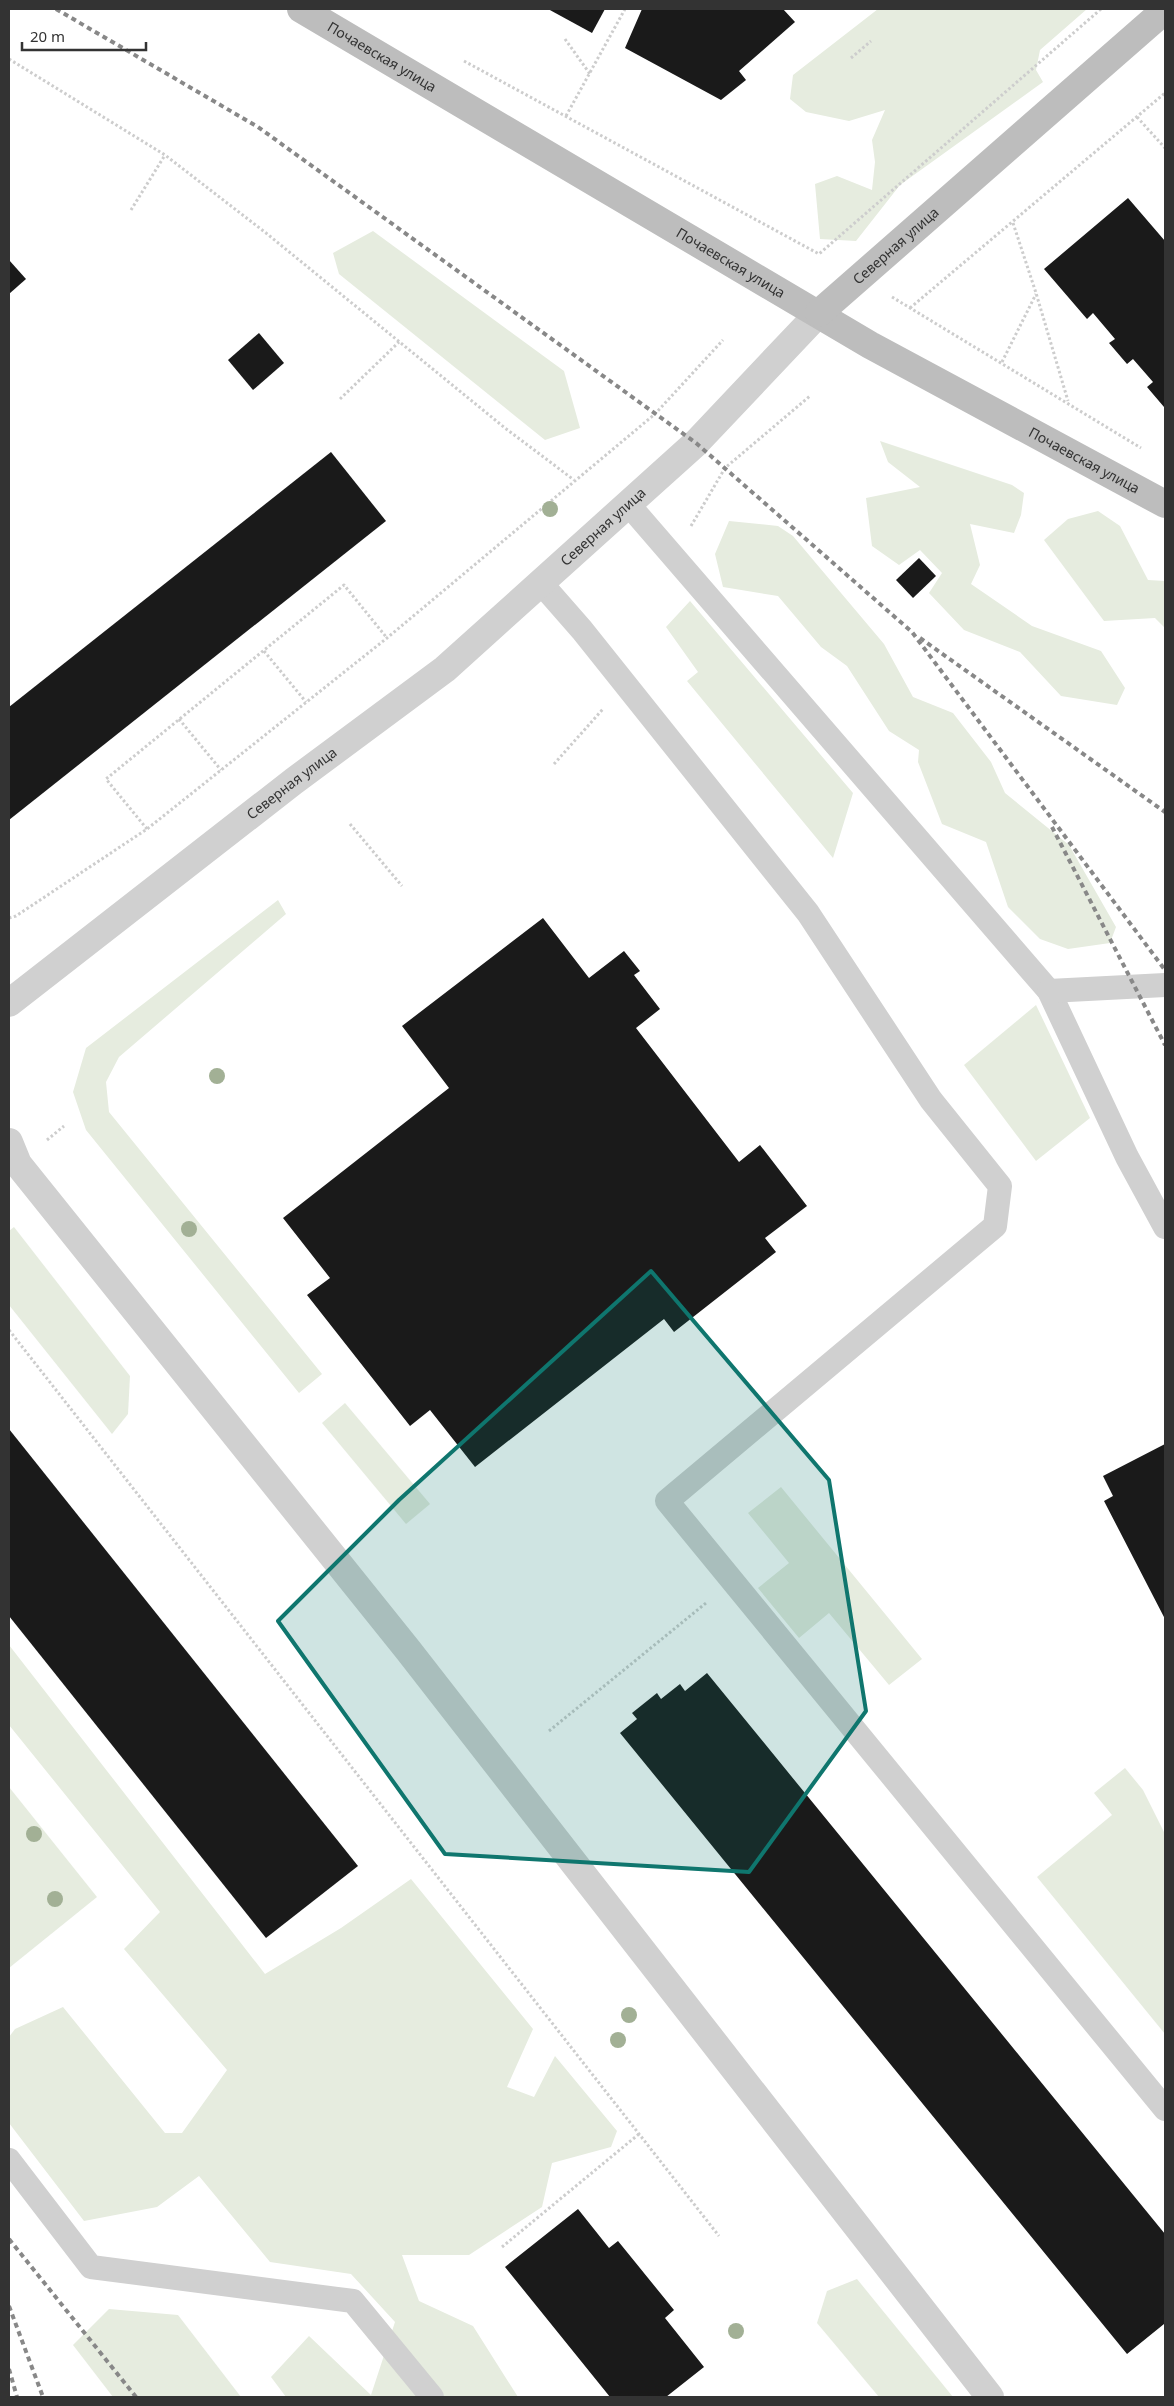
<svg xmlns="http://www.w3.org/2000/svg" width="1174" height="2406" font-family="'Noto Sans',sans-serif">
<rect width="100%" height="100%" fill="#fff"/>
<g fill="#e6ecdf">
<polygon points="878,9 1087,9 1040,50 1036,70 1043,82 900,185 856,241 820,239 815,184 837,176 872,190 875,162 872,140 885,110 849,121 806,112 790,99 793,75"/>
<polygon points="373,231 564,371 580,428 545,440 339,274 333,253"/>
<polygon points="880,441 1012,485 1024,493 1021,515 1014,533 970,524 980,565 971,584 1032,626 1101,651 1125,688 1117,705 1061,696 1020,652 964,630 929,593 942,573 920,550 899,565 872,546 866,498 920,487 888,462"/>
<polygon points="1098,511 1120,526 1148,580 1165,581 1165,628 1155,618 1104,621 1044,540 1068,519"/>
<polygon points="729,521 778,526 793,536 884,644 913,697 953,713 991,762 1005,793 1069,845 1116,927 1110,943 1068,949 1040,939 1008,907 986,842 942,824 918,762 919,750 889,731 847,666 821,647 778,596 723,587 715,554"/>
<polygon points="690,601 853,793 833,858 687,681 698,672 666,627"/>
<polygon points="278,900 286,914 119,1057 106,1082 109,1112 322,1374 299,1393 86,1130 73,1092 86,1048"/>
<polygon points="1036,1005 1090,1118 1036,1161 964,1065"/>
<polygon points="14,1227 130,1376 128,1414 112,1434 9,1305 9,1231"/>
<polygon points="345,1403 430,1504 406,1524 322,1423"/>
<polygon points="781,1487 922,1659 889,1685 829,1613 799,1638 758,1588 789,1563 748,1513"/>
<polygon points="9,1645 265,1974 341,1928 411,1879 533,2029 507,2087 534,2097 555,2056 617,2131 611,2147 552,2163 542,2207 469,2255 402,2255 419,2301 473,2326 518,2397 286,2397 271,2377 309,2336 371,2395 395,2322 351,2274 270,2262 199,2176 157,2207 84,2221 9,2123 9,2037 15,2029 63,2007 165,2133 182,2133 227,2070 124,1949 160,1912 9,1725"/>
<polygon points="1125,1768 1143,1790 1165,1834 1165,2034 1037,1877 1112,1815 1094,1793"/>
<polygon points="9,1787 97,1897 9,1968"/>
<polygon points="857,2279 953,2397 879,2397 817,2323 827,2291"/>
<polygon points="109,2309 178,2315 241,2397 113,2397 73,2345"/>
</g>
<g fill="#1a1a1a">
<polygon points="548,9 605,9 592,33"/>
<polygon points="642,9 783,9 795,22 739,71 746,80 721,100 625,48"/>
<polygon points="1128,198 1165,241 1164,407 1147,387 1153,382 1133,359 1127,364 1109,343 1115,339 1093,313 1087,319 1044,269"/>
<polygon points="9,260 26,279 9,294"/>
<polygon points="259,333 284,363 253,390 228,360"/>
<polygon points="331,452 386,521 9,820 9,707"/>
<polygon points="919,558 936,576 913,598 896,580"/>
<polygon points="543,918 589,978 624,951 640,971 634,975 660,1009 636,1028 739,1162 760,1145 807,1206 765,1238 776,1252 674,1332 664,1319 475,1467 430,1410 410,1426 307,1295 330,1278 283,1218 449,1088 402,1026"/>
<polygon points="9,1429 358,1866 266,1938 9,1616"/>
<polygon points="1165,1444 1165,1619 1104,1501 1113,1496 1103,1476"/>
<polygon points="707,1673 1165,2234 1165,2326 1164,2324 1127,2354 620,1733 637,1719 632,1713 657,1693 661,1699 680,1684 685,1691"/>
<polygon points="578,2209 609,2248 618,2241 674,2310 665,2318 704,2367 666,2397 610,2397 505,2267"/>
</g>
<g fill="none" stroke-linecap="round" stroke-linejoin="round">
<g stroke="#cdcdcd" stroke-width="3" stroke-dasharray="2.5 2.5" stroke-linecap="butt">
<polyline points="565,39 590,74"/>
<polyline points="851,58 871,41"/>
<polyline points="9,59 165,155 266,233 505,428 574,480"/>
<polyline points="464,61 819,254 1101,9"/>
<polyline points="566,116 625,9"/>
<polyline points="1137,117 1165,148"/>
<polyline points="131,210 165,155"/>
<polyline points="1013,223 1036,293 1068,401"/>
<polyline points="892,297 1141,448"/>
<polyline points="910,308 1165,93"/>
<polyline points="1002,362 1036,294"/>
<polyline points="340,399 399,342"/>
<polyline points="691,526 725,468 810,396"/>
<polyline points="264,651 306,702"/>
<polyline points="179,719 221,770"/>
<polyline points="554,764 603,709"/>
<polyline points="350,824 402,886"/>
<polyline points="147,829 106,779 344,585 387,638"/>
<polyline points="9,918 16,916 147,829 387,638 655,414 723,340"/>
<polyline points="47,1140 64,1126"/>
<polyline points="9,1330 719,2236"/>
<polyline points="549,1731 706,1603"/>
<polyline points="502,2247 639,2134"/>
</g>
<g stroke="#d0d0d0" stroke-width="24">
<polyline points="628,504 1049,991 1127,1157 1165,1227"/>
<polyline points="540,582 582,630 808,913 931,1100 1000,1186 995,1226 667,1501 1165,2109"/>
<polyline points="1049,991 1165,985"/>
<polyline points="9,2160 91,2267 353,2301 432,2397"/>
</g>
<g stroke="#d0d0d0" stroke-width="28">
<path id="s1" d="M9,1003L294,781L445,669L696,443L819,313"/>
<polyline points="9,1142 18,1164 408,1650 990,2397"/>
</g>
<g stroke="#bdbdbd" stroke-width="28">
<path id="s2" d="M301,9L870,345L1165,504"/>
<path id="s3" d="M819,313L1165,10"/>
</g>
<g stroke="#888" stroke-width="4" stroke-dasharray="5 4" stroke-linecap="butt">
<polyline points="56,9 258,127 696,443 912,632 1165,970"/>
<polyline points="920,638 1165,812"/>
<polyline points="1052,827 1165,1045"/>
<polyline points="9,2239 136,2397"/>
<polyline points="9,2306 43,2397"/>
<polyline points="9,2369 17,2397"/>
</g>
</g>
<g fill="#a2b095">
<circle cx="550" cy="509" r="8"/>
<circle cx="217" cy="1076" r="8"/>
<circle cx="189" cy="1229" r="8"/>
<circle cx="34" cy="1834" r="8"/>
<circle cx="55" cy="1899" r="8"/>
<circle cx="629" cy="2015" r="8"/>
<circle cx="618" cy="2040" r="8"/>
<circle cx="736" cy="2331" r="8"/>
</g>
<path fill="#0f766e" fill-opacity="0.2" stroke="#0f766e" stroke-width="4" stroke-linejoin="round" d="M651,1271L829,1480L866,1711L749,1872L445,1854L278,1621L399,1500Z"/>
<g text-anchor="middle" stroke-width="5" stroke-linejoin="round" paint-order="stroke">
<g font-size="14" fill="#333" stroke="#fff">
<text dy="5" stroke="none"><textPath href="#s2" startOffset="94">Почаевская улица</textPath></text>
<text dy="5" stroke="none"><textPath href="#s3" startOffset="102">Северная улица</textPath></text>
<text dy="5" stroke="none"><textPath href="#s2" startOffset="499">Почаевская улица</textPath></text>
<text dy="5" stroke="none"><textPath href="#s2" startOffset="904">Почаевская улица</textPath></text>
<text dy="5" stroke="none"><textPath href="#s1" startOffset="762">Северная улица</textPath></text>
<text dy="5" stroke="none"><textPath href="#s1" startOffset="358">Северная улица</textPath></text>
</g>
</g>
<rect width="1174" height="2406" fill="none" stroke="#333333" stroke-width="20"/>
<path d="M22 42v8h124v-8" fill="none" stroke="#333333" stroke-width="2.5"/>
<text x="30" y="42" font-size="15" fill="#333333" stroke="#ffffff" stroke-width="4" paint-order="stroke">20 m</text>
</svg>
